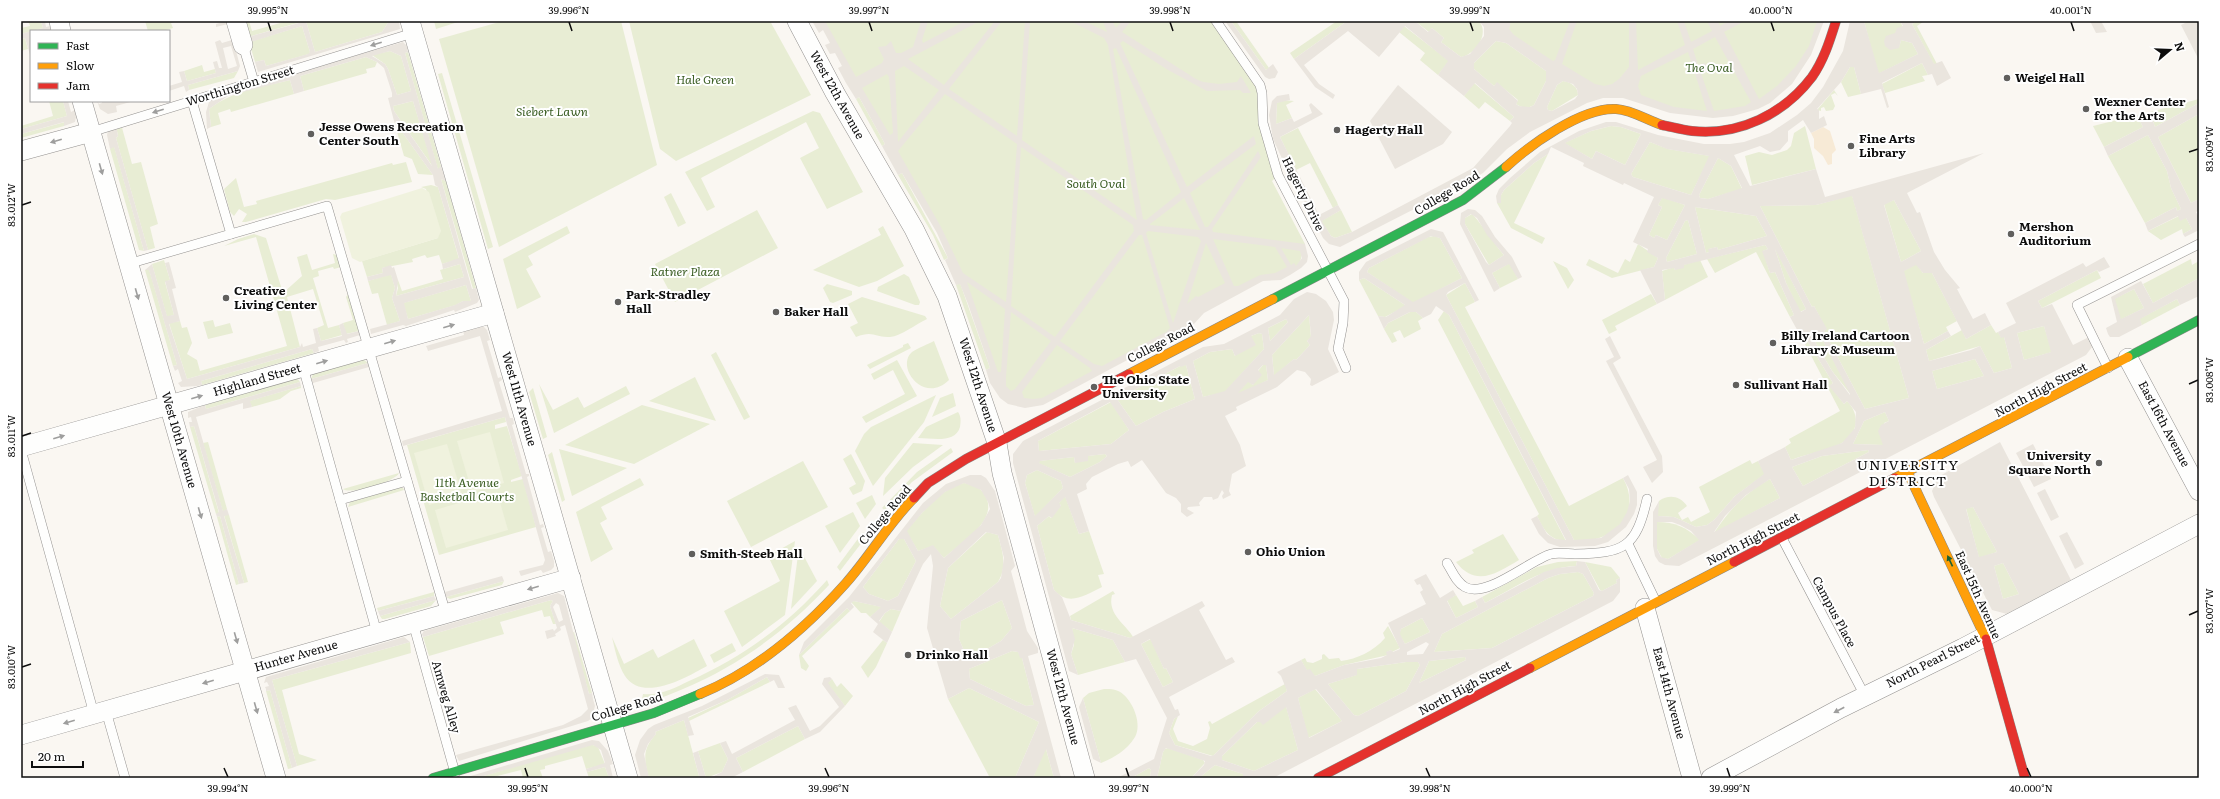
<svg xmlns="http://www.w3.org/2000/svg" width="2220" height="799" font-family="Literata,serif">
<rect width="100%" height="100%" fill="#faf7f2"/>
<g fill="#e8edd4">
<polygon points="28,21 41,21 43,28 21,34 21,28 30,26"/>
<polygon points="145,21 176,21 171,23 173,28 162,31 148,31"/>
<polygon points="243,21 249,21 252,31 287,21 301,22 248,37"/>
<polygon points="306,21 389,21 382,32 315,52"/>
<polygon points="434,21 461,21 436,29"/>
<polygon points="503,21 621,21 657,165 499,247 439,39"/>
<polygon points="629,21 770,21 811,95 676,161 660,149"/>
<polygon points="821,21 1216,21 1257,78 1263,123 1278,175 1272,181 1305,244 1299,266 1261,279 1043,402 1027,404 1001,387 965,286 935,225"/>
<polygon points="1231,21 1236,21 1269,68 1266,70"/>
<polygon points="1337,21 1347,21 1294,59 1290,53"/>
<path d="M1415,21H1479C1490,34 1475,55 1461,57L1441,42L1444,38L1432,28L1429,32Z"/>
<polygon points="1488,21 1820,21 1819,31 1792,80 1747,111 1687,113 1637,98 1593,95"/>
<polygon points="1864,21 1900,21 1903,27 1899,48 1901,40 1912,43 1918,54 1878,74"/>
<polygon points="1917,21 1923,22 1917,26 1937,64 1934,65 1912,24"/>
<polygon points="302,26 310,52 309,54 266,66 264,60 255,62 249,42"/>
<polygon points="1404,26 1449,61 1438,75 1420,60 1425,53 1399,32"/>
<polygon points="25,38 28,49 21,51 21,39"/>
<path d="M1496,41L1506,43L1546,71V81L1534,105C1527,109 1522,108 1516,104L1518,100L1497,83L1494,86L1474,69V63Z"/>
<polygon points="390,51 401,56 411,91 397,95 388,69 385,64 372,55"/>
<polygon points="408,52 441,166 438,170 405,53"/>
<polygon points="366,57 377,62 375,67 366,69 367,73 304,91 300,76"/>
<polygon points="1922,63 1928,75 1922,76 1925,81 1885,93 1882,84"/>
<polygon points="202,65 204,72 215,69 216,73 187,81 184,71"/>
<polygon points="1850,67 1854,67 1861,94 1848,97 1841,82"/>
<polygon points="238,71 234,78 189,90 188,85"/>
<polygon points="442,73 493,247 488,249 438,74"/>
<path d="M290,80L294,94L231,112L230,109L218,113L221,124L211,127L209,109C232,91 262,87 290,80Z"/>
<path d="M1563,81C1571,82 1578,87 1578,95L1552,111L1548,110L1547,107L1557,85Z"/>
<polygon points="1474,83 1514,117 1510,121 1485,102 1479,109 1464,96"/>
<polygon points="1834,90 1838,96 1835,93 1831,95 1835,106 1833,110 1826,111 1824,107 1821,108 1821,111 1817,110"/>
<polygon points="859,97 885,144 882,146 856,99"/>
<polygon points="2199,99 2199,103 2155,127 2150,112"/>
<polygon points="1282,100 1294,101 1286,105 1292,118 1276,124 1277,103"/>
<polygon points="49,101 63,101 67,116 21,129 21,126 53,116"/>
<polygon points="413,101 433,167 394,111 393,106"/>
<polygon points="813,111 820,113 863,192 827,209 800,158 819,148 806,122 701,178 715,207 707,211 685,172"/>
<polygon points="2199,114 2199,199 2191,203 2158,137"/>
<polygon points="2137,115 2143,127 2104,147 2093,126"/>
<polygon points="394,121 433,175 418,174 412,159 404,156"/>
<polygon points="65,122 64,126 21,138 21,134"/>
<polygon points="121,124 132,164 141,162 158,224 150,227 155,248 148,250 116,138 118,136 116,126"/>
<polygon points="1611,126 1621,127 1641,134 1625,165 1596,151 1592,159 1564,143 1591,131"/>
<polygon points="1805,126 1816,169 1752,185 1745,156 1759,152 1772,155 1787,150 1791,146 1794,133"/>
<polygon points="1298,128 1337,202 1338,205 1333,208 1310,163 1296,170 1280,137"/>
<polygon points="2148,135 2167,171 2171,188 2181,209 2177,211 2176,207 2145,223 2108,156"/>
<polygon points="1650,142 1668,149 1710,156 1691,195 1633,177 1631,174"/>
<polygon points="114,146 144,251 139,250 110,149"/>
<polygon points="1548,154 1514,223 1545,238 1542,244 1511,228 1497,203 1500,202 1501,195 1504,190 1534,163"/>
<polygon points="1718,158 1731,166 1742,189 1708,199 1700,198 1699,195"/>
<polygon points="406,162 412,182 335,200 326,199 246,222 242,222 247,214 239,209 234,216 230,212 224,189 236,178 244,207 257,204 256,201 392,163 393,165"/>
<polygon points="902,173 948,258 944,260 933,235 898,175"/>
<polygon points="441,179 446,181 476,288 473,289"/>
<polygon points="431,185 438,187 459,259 442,264 439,255 427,258 425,255 412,259 413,262 382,268 383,273 367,277 362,261 438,238 426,189 421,187"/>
<polygon points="671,193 686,223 678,227 664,197"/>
<polygon points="1852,195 1909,398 1865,409 1824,331 1826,329 1814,306 1812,307 1760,206 1816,205"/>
<polygon points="1662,197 1685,205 1667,240 1656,235 1654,238 1649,235 1662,207 1658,205"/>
<polygon points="1894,200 1921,251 1901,262 1884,204"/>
<polygon points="1695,207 1756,216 1767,236 1718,250 1717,247 1709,249 1709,252 1706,253"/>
<polygon points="757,210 778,248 675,302 655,264"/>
<polygon points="1341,210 1352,232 1335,238 1331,236 1321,221"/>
<path d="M1472,214C1475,215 1498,249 1504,255L1489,265L1465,224V218Z"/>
<polygon points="2179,216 2186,218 2192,229 2183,234 2182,229 2161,240 2148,231"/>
<polygon points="1688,220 1697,254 1667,262 1666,258 1685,221"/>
<polygon points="567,226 570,233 528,256 533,265 526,269 541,297 517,309 503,259"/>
<polygon points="883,226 904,266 877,281 859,287 813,270 881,235 878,229"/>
<polygon points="254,234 266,238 283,293 302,276 297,257 307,254 312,270 335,263 333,254 337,255 341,267 334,269 333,267 318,271 319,276 313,278 328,328 339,325 342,335 321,341 317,328 324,325 313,289 287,297 300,347 187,379 169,323 180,321 182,328 187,327 192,343 187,354 197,360 200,371 287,346 256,237 224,246 238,239"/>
<polygon points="1434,236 1440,238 1462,278 1413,303 1367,272 1369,268 1428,237"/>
<polygon points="1638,244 1658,258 1654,267 1612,278 1586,265 1589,259 1618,273 1625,259 1630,262"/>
<polygon points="1765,245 1768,249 1763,251 1770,273 1775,272 1794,315 1790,317 1756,252 1715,273 1707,259"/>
<polygon points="1774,246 1806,309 1800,312 1786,283"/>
<polygon points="2191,259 2192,265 2199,261 2199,278 2153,303 2143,284"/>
<polygon points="164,260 170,280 165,282 174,315 167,317 152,264"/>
<polygon points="1700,260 1708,277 1665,300 1662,271 1674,267 1675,270 1683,265"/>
<polygon points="1553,261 1567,268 1574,280 1568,289"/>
<polygon points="1510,263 1518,279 1500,288 1492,273"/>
<polygon points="460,264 464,277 396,296 398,288 396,280 398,280 402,291 443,279 440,270"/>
<polygon points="1916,264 1923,273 1932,273 1957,321 1946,327 1948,331 1924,344 1903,271"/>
<polygon points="149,269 177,365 173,366 145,270"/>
<polygon points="2097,270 2101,278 2042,308 2038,301"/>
<polygon points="391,274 395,288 392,298 400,321 387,325 378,293 372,294 368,281"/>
<polygon points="904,274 909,277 920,302 919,305 915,305 877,291 878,287"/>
<polygon points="1364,278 1405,305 1406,306 1385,317 1378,316 1359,280"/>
<polygon points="960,283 990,368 986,370 956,285"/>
<path d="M1465,283L1475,302L1465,307L1569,506L1623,478C1637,503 1628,526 1602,537C1594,541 1583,540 1574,540L1446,295Z"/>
<polygon points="827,284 852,291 852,295 833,303 830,302 823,288"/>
<polygon points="466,285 471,301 463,301 456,305 408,319 403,303"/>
<polygon points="2134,289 2144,308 2120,320 2114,299"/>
<polygon points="348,294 359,331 346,334 343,323 353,320 346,297"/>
<polygon points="1651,294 1657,304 1615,326 1617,330 1609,334 1602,320"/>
<path d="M862,297L925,316L927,319C916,324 901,336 890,337C875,338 874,330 856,337L850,327L858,323L848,304Z"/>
<polygon points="2177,299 2180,305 2142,325 2139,319"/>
<path d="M1444,311L1449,315L1566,541C1549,540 1544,530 1537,516L1539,514L1438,320Z"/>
<polygon points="1410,312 1416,312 1423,318 1418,321 1421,329 1404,338 1400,330 1393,333 1397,341 1392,343 1384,329 1388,323"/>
<polygon points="1309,315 1311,337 1307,341 1310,345 1296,360 1294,359 1274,376 1272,355"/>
<polygon points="1286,319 1288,322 1270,341 1268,328"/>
<polygon points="213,320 215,327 230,323 233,333 208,339 203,322"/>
<polygon points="1991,325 1996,333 1998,332 2001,337 2004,337 2012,368 1994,373 1980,346 1929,361 1926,350 1962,330 1966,339"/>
<polygon points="2044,326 2052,352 2024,360 2017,333"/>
<polygon points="1259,333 1262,334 1264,349 1225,392 1203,397 1193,361 1210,352 1232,349 1235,356 1251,336"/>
<polygon points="1821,337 1852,396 1832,371 1814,340"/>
<path d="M934,341L949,380C924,405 895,367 912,352C918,348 928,344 934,341Z"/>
<path d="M1808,342L1833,383L1830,386L1844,404L1847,401C1860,414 1859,433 1842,443C1827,452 1807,453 1791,460L1785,447L1791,443L1789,439L1840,411L1805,344Z"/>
<polygon points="908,343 911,348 870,369 867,365 903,347 903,345"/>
<polygon points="312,349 314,353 202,385 201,381"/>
<polygon points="716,352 750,417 744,420 711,355"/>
<polygon points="363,359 368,363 311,379 313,374"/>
<polygon points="1975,359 1984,376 1937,389 1932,371"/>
<polygon points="897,360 917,396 866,423 862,417 905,394 893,370 874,380 871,374"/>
<polygon points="1186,365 1195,399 1163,412 1136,426 1117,399 1180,366"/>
<polygon points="1263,365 1266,365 1268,380 1243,393 1237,393 1248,381 1253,385 1258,371"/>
<polygon points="695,377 716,421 649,401"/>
<polygon points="297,378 300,382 206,409 205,405"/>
<polygon points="539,384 553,410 578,397 584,408 626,386 630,394 554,433"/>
<polygon points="301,386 301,388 291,391 280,399 252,407 249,401"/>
<polygon points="533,388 547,437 543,439 529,392"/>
<polygon points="953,393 956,406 932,417 940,398"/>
<polygon points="936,395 924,422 873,486 855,451 864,434 871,427"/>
<polygon points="1111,402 1129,430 1111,444 1039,451 1038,441"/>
<polygon points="642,405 710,424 634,464 565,445"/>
<path d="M958,412C961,416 961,421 960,427C955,444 932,438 918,438L926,427Z"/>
<polygon points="1885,412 1889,421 1884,423 1883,445 1853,444 1864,421"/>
<polygon points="505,417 506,422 495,425 495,429 507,426 522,476 511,480 511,482 523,479 536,527 439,555 407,445"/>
<polygon points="194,426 219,513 216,514 190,427"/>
<polygon points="208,442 227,509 223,512 203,443"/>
<polygon points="913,443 943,445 913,467 883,496 885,478"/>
<polygon points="951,448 953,452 912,482 885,510 882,508 917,472"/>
<polygon points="559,449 627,468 572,496"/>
<polygon points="1868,450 1869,452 1803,486 1792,467 1822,456"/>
<polygon points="552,452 565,500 562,502 548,455"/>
<polygon points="851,454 865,481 862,491 853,495 849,488 856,484 843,459"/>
<polygon points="1105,454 1107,456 1100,462 1070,477 1038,463 1039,461 1074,457 1075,463 1087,456"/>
<path d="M1750,460L1752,464L1758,461L1765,474L1735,496L1714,520L1707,525L1696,527L1674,517L1657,516L1659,501C1669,494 1680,496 1687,506L1678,513L1682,520L1688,517L1691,522L1710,512L1699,487Z"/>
<polygon points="803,461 828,507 751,547 727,501"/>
<polygon points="1037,470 1061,481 1063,488 1035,517 1025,483 1027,475"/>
<path d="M399,473C395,482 351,495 343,489Z"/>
<polygon points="640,478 644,485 601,507 607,519 600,523 613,549 591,562 576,512"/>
<path d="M1770,479L1780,498L1714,533C1729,510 1746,492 1770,479Z"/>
<path d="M964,483C974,485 982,488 986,497C998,522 959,544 944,558L933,546L918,551L906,531C922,513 941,488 964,483Z"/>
<polygon points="400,487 403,488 404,490 348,507 350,502"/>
<polygon points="872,495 876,504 865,519 856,503"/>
<path d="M1065,496L1079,534L1089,531L1104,574L1098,575L1102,587C1085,595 1069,607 1054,590L1037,526L1049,516L1051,518L1061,505L1058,504Z"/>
<polygon points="1973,507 1997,552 1979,558 1966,508"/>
<polygon points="853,512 860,526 840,553 825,526"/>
<polygon points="224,515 229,515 248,582 244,583"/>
<polygon points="220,516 239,584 236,585 217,517"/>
<path d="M1657,522C1675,522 1686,527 1700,540L1668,559L1662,558L1657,549Z"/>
<polygon points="863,532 866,537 840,571 837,567"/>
<path d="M987,532L998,535C1002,551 1008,566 998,582L951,619L940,606L948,568Z"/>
<path d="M1503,534L1519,560C1497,573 1476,588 1456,562L1474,553L1472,550Z"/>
<polygon points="899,539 904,539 916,561 898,596 888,601 869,594 863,587"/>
<polygon points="795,541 785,615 742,647 724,611 780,581 768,556"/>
<polygon points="799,547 817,581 791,609"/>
<path d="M1577,561L1576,566C1543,567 1514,588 1485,603L1482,597L1537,567L1558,562Z"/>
<polygon points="1585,562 1611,567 1620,578 1616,580 1617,583 1602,591 1600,590"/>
<polygon points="2003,563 2019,594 2003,599 1994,566"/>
<polygon points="1578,572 1583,574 1594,593 1593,596 1492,648 1434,652 1442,634 1548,578 1560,574"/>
<path d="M827,580L829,585C787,630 740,665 683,689C670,694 656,702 642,699L643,694C659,696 675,688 689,681C743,657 788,624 827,580Z"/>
<polygon points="504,581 502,585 450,599 446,597"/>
<path d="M1113,591L1115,594L1112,595C1107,615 1127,625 1133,637L1130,638L1071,620L1070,616Z"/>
<polygon points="434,592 434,596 378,611 377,608"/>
<polygon points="1456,595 1463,606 1475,601 1478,607 1456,618 1447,600"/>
<polygon points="436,600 431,606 385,619 382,619 380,616"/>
<polygon points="551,600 553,601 550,606 556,624 553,624 550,616 544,617 542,610 500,622 504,634 429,656 423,637"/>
<polygon points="1002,600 1012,628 1001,641 968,660 959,639 961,621"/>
<polygon points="854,601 882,607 870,617 866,613 861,613 851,602"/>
<polygon points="847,608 850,611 802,656 809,666 806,671 801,668 799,655"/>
<polygon points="891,609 901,611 892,632 879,622 885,613"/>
<polygon points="1422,618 1430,632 1405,644 1399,634 1401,629"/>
<path d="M1388,626L1400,648L1392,652L1391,650L1387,652L1388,655L1344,665L1315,676L1307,671L1301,660L1305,658L1307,662L1313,663L1322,659V655L1324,654L1329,659L1339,658L1341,661C1357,659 1374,651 1385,638L1383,633Z"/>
<polygon points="1072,628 1113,640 1125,662 1078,675 1071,654 1074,645"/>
<polygon points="574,632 592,693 589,694 572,633"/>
<path d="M612,637L624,664L653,649L658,658L694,639L707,666C687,677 643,703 625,676C618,665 615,650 612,637Z"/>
<polygon points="1151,639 1164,669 1166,668 1173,682 1163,687 1141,644"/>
<polygon points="883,640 887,643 876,667 868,678 861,667"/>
<polygon points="410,642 411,653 282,690 299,754 317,760 297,766 272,680"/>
<polygon points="732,643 736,651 714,663 710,655"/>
<polygon points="1012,651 1018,652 1022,658 1034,705 1026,706 970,679 969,669"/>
<polygon points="1465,657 1466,660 1419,683 1429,661"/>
<polygon points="1406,662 1418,662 1420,665 1406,691 1358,716 1354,715 1328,684 1356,675 1357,669"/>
<polygon points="767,677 770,682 689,721 688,718 729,699"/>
<polygon points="832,679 837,687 841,683 853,696 845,706 827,683"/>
<polygon points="1285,684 1287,691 1259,711 1213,756 1175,745 1169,733 1174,719 1178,716 1173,729 1178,741 1193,746 1207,739 1210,728 1208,722 1210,721 1212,724"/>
<polygon points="969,688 1039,722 1015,778 990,778 948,699"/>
<path d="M1104,689C1111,689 1118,689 1124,695C1134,704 1142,725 1135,737C1126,751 1115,757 1101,763L1083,698L1089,693Z"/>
<polygon points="1315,689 1342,721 1308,738 1298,698"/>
<polygon points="270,690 292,768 288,769 266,691"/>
<polygon points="1286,706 1298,750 1254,771 1222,760 1222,756 1257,722"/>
<path d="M684,720L699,776L698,778H649C644,760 642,749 656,734L655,732Z"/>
<polygon points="798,726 805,739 743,772 736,758"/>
<polygon points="720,743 728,759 722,772 706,778 698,751"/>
<polygon points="587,745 593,745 598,747 605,764 586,769 582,756 545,766 545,769 540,770 543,778 523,778 521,770 490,778 477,778"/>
<polygon points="1168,748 1203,760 1205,763 1191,778 1157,778 1163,752 1165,749"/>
<polygon points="1044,749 1046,749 1054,778 1033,778"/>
<polygon points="1215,765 1243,774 1244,776 1243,778 1199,778"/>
<polygon points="605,767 609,778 589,778 587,772"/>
<polygon points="1149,768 1151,770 1150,778 1131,778"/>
</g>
<polygon fill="#f7ead6" points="1823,127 1830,131 1836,150 1832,154 1832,164 1828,165 1823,156 1814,148 1814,139 1811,133"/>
<g fill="#f0f2de">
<polygon points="422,188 429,192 441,231 438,238 360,262 352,258 340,217 342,213"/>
<polygon points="490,432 504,483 472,492 457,441"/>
<polygon points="447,444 462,495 429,505 414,453"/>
<polygon points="497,492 508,530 446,548 435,510"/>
</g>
<g fill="#eae5de" fill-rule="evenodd">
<polygon points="41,21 45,21 46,27 50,26 52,31 32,31 43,28"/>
<path d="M226,21H243L248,37L306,21L315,52L382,32L389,21H399L400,29L258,72L255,62L264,60L266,66L308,54L310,52L302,26L235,47L240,66L238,71L188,85L189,90L186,92L184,86L169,91V86L182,82L179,72L184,71L187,81L216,73L213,62L217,61L219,68H222L215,42L220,40L222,43L232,40L228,24L216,27V24ZM231,46L237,66L228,69L223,48Z"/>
<path d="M812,21H825L856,77L882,63L884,59L878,47L886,46L891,41L896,53H901L913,47L921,21H928L922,40L923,43L965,21H980L908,59L944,85L995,21H1002L949,89L1017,136L1025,21H1030L1022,140L1137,220L1108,45L1104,38L1070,21H1084L1107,32L1103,21H1112L1116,28L1122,21H1131L1122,32L1196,79L1203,82L1219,84L1237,82L1241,76L1251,93H1243L1240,90L1207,91L1168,70L1123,41L1120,43L1187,187L1254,136L1256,144L1190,193L1205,227H1208L1258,151L1261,157L1212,229L1213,232L1305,244L1308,256L1307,262L1301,268L1290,275L1281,280L1263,281L1204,313L1193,325L1043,405L1025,408L1008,404L1000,398L990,383L986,370L990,368L968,304L960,284L956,285L945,260L948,258L937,233L902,173L898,175L882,146L885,144L859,97L856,99L846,83L838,68L842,66L835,53L830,54L825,45L830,43L823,30L819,33ZM1116,48L1181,192L1146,220L1143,219L1113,49ZM904,66L939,90L898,142L895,71ZM887,74L889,77L893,133L890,135L862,88ZM945,94L1017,144L1006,302L963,273L941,227L898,151ZM1021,147L1133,225L1134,231L1055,337L1011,306ZM1184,198L1200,230L1150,225V224ZM1148,231L1198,237L1201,241L1173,323L1146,233ZM1139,235H1142L1170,328L1166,332L1102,366L1094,364L1060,341ZM1213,239L1275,247L1287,267L1275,273L1260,275L1238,286H1234ZM1206,243L1225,283L1198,297L1196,296L1187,304ZM1281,248L1300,251L1302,258L1296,266L1294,263L1291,265ZM967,282L1005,309L1001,372H998ZM1011,312L1051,341L1015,389L1011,391L1006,386V377ZM1057,345L1090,368L1092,371L1042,398L1033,399L1024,398L1022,392Z"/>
<polygon points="1225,21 1231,21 1266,70 1273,64 1278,72 1275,78 1269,79 1265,77"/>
<path d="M1347,21H1415L1428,32L1432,28L1444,38L1441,42L1461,57L1470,54L1484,36V27L1479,21H1511L1509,29L1514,35L1553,61L1555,60L1570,21H1577L1562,64L1595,84L1604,86L1612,84L1619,79L1629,67V21H1636L1638,70L1685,45L1677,21H1684L1691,42L1712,31L1707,21H1718L1720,26L1729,21H1745L1724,32L1759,99L1777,86L1796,66L1809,46L1817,21H1824L1811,55L1792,84L1770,103L1758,109L1733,116L1713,118L1670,113L1623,98H1603L1587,103L1530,132L1507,149L1483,173L1469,181L1340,247L1329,244L1323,238L1285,165L1273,139L1269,115L1272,101L1277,96L1289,94L1290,100L1277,103L1276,124L1292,118L1294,122L1312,113L1309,105L1311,103L1323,114L1280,137L1319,215L1338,205L1341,210L1322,221L1331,236L1335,238L1352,232L1473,168L1510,126L1512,123L1510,121L1514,117L1475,83L1464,96L1438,75L1448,61L1405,26L1379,57L1348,31L1304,65L1319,84L1335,95L1333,99L1315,87L1294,59ZM1715,37L1751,102L1745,106L1714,111L1701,73L1708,71L1705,63L1698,65L1693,49ZM1496,41L1506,43L1546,71V81L1534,105L1530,107L1519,106L1516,104L1518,101L1497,82L1494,86L1474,69V63ZM1688,52L1707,111L1674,107L1641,95L1638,86L1641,76ZM1563,81L1573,84L1577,89L1578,95L1575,99L1552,111L1548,110L1547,107L1557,85Z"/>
<path d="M1850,21H1864L1879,73L1918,54L1912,43L1901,40L1899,48L1890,50L1885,46L1884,41L1886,36L1895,33L1897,28L1903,26L1900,21H1917L1912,24L1934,64L1942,61L1951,78L1937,86L1932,74L1928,75L1922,63L1882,83L1889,107L1887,108L1881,89L1861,94L1854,67H1850L1841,82L1817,109L1819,110V119L1824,116L1827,125L1811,133L1803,120L1788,131V141L1780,150L1770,152L1760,146L1734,155L1750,186L1816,169L1825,197L1984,153L1907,193L1917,213L1920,212L1934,252L1945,270L1960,288L1957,289L1973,319L1985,313L1991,325L1966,339L1932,273H1923L1916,265L1904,271L1924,344L1948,331L1951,336L1926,350L1929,361L1971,350L1980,346L1994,373L2012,368L2004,337L2001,338L1998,332L2016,323L2006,303L2083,263L2086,267L2104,257L2110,267L2099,272L2097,270L2038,301L2042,308L2052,304L2073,345L2089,337L2092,347L2086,355L1679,566L1665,565L1659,562L1655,556L1653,546V512L1659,501L1658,516L1674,517L1696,527L1707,525L1714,520L1735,496L1764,474L1758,461L1785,447L1791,460L1842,443L1855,428L1856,412L1847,401L1844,404L1829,386L1833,383L1808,342L1805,344L1790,317L1794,315L1775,272L1770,273L1762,251L1768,249L1765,245L1684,265V268L1675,270L1674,268L1662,270L1665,300L1657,304L1640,270L1654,267L1658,258L1647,252L1648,249L1633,242L1654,197L1624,183L1623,185L1583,166L1584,163L1551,147L1548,154L1534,163L1504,190L1501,195V203H1497L1496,196L1499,189L1510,178L1540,152L1579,131L1606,122H1616L1658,135L1704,144H1730L1744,142L1770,133L1797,115L1811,103L1823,87L1843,51ZM1611,126L1621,127L1641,134L1625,165L1596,151L1592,159L1565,143L1591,131ZM1650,142L1667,149L1709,156L1691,195L1633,177L1631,174ZM1718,158L1731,166L1742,188L1708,199L1700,198L1699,195ZM1852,196L1909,398L1865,409L1824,331L1827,329L1814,306L1812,307L1760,206L1816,205ZM1662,198L1685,205L1667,240L1656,235L1654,238L1649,235L1662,207L1658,205ZM1894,200L1921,251L1901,262L1884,205ZM1695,207L1756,216L1767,236L1718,250L1717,247L1708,249L1709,252L1706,253ZM1688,220L1697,254L1667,262L1666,258L1685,221ZM1775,249L1806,309L1801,312L1786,283ZM2044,326L2051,352L2024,360L2017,333ZM1821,337L1850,394V395L1832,371L1814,340ZM1975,359L1984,376L1937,389L1932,371ZM1885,412L1889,421L1881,425L1878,431L1883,445L1853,444L1864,421ZM1868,450L1869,452L1803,486L1792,467L1822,456ZM1770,479L1780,498L1714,532L1725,516L1746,495ZM1657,522H1672L1680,525L1691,531L1699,540L1668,559L1661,557L1657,549Z"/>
<polygon points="2090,21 2101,21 2107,32 2096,33"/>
<polygon points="2189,21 2199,21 2199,60 2181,25"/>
<polygon points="31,31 30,38 31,58 25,38 21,39 21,34"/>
<path d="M403,42L407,46L408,52L405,53L438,169L441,166L446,181L441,179L472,289L476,288L479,300L477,303L455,312L454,310L406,326L403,325L371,334L370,329L400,321L392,298L395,288L391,275L368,281L367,277L383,273L382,268L391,265L392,268L394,267L398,280L396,296L464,277L460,264L443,269L442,264L459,258L438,187L435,185L433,175L394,121L388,98L392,97V93L384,68L377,62L366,57L300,76L304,91L294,94L290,80L228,96L209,109L211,127L207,129L206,112L209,102L217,95ZM390,51L401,56L411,91L397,95L388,69L385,64L372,56ZM413,101L432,166L394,111L393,106ZM466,285L471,301H463L455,305L408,319L404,303Z"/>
<polygon points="1398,85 1452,132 1443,144 1395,169 1370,121"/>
<polygon points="63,101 68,101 71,112 75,110 76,117 75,122 64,126 64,122 21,134 21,129 67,116"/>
<polygon points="97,101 99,104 102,103 102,101 134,101 116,106 117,112 108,114 100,109"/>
<polygon points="2199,103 2199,114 2158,137 2191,203 2199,199 2199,210 2196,212 2199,218 2199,230 2185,237 2183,234 2192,229 2186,218 2180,221 2178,216 2148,231 2145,223 2176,207 2177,211 2181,209 2171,188 2167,171 2148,135 2108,156 2104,147 2143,127 2137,115 2150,112 2155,127"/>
<polygon points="116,126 118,136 116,138 148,250 144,251 114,147 110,149 107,135 108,130"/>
<path d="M1468,209L1475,210L1482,216L1495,237L1512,257L1522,277L1518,279L1509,264L1492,273L1500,288L1494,292L1460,224L1461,213ZM1471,214L1477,218L1487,235L1504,255L1489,265L1486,262L1465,224V218Z"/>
<path d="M1431,229L1443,232L1479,300L1475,302L1465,283L1448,292L1446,295L1574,540L1601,538L1620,524L1627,512L1630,501L1629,489L1623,478L1628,475L1637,492V505L1634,514L1626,527L1608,542L1595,546L1560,547L1548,543L1539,534L1531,519L1537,516L1547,534L1555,539L1566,540L1449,315L1436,306L1431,314L1423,318L1416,312H1410L1388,323L1384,329L1378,316L1386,317L1405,305L1364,278L1359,280V272L1366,262ZM1431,236L1440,238L1462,278L1413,302L1367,272L1369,268Z"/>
<polygon points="169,262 176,288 172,289 180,321 169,324 187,379 300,347 302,343 303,347 316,343 313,329 317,328 321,341 342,336 339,325 343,323 347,334 359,331 360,335 347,339 348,342 346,343 344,340 318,347 319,351 314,353 312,349 201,381 202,385 197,386 181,387 178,383 182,381 178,369 175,371 173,366 177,365 149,270 145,270 152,264 167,316 174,315 165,281 170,280 165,263"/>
<path d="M2199,278V296L2180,305L2177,299L2140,319L2142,325L2119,337H2110L2108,334L2106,328L2117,322L2111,297L2141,281L2153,303ZM2134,289L2144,308L2121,319L2115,299Z"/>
<path d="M1307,292L1316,294L1326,301L1333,312L1334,320L1328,349L1339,372L1312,386L1310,385L1311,379L1305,372L1297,370L1277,387L1236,407L1237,410L1225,416L1240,445L1246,466L1232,474L1229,491L1231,495L1223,499L1222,496L1224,493L1222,490L1218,498L1213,500L1212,497H1204L1199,503L1200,506L1188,507L1187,509L1194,513L1187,517L1181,512V504L1176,498L1166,493L1142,460L1131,467L1128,461L1118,464L1092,477L1086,484L1087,489L1077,494L1089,531L1079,534L1065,497L1059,503L1061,506L1052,518L1049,516L1037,526L1054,590L1062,597L1071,620L1130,638L1202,601L1205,606L1199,610L1205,621L1226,660L1232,657L1235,662L1169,697L1175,710L1178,709L1180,715L1174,719L1169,733L1175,745L1211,756L1214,755L1259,711L1287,691L1281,676L1277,672L1301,660L1307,670L1310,669L1315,676L1344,665L1381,658L1387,655L1386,652L1391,650L1393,652L1400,649L1388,623L1426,604L1420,592L1423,590L1420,584L1417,585L1414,580L1426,574L1440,598L1453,590L1456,595L1447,601L1456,618L1478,607L1475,601L1482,597L1485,603L1544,572L1557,568L1576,566L1577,561L1585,562L1599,590L1602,591L1617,583L1616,580L1620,578V592L1613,601L1273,778H1243V774L1215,765L1199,778H1191L1204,765L1205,761L1166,748L1163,752L1157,778H1150L1151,770L1149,768L1131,778H1117L1154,759L1167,718L1136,659L1125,662L1113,640L1072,628L1075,639L1071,654L1078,675L1069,671L1013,463V454L1023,441L1203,347L1224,344L1280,315L1294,299ZM1309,315L1311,336L1307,341L1310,345L1296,360L1294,359L1274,375L1272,355ZM1286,319L1288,322L1270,341L1268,328ZM1259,333L1262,334L1264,349L1225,391L1203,397L1193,361L1210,352L1232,349L1235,356L1256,345L1251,336ZM1186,365L1195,399L1163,412L1136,426L1117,399L1180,366L1181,367ZM1263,365H1266L1268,380L1238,393L1248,382L1253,385L1262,375L1258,370ZM1110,402L1129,430L1111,444L1039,451L1038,441ZM1105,454L1107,456L1100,462L1070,477L1039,463L1040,461L1074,457L1075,463L1088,461V456ZM1037,470L1061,481L1063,488L1035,516L1025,483L1027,475ZM1578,572L1583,574L1594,593L1593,596L1492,648L1434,652L1442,634L1548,578L1560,574ZM1422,618L1430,632L1405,644L1400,634L1401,629ZM1150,639L1164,669L1166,668L1173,682L1163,687L1141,644ZM1426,642L1429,644L1423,654L1407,655V652ZM1465,657L1466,660L1419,683L1429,661ZM1406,662H1418L1420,665L1406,691L1358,716L1354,715L1328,684L1357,675V669ZM1316,689L1342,721L1309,738L1298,698ZM1286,707L1298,750L1254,771L1222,760V756L1257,722H1260L1263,725Z"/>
<polygon points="475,327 484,327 487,330 490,340 487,341 498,378 501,377 502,380 499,382 510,418 513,418 514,424 512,425 526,474 529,474 529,476 527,477 540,525 543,524 544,527 541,528 548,552 551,551 554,561 554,567 551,570 543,573 541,570 521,576 520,574 519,571 543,565 545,560 505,417 403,446 402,441 502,411 480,336 428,351 427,348 426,346 464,335 463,331"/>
<polygon points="1610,336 1621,358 1613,363 1662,456 1663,472 1652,483 1643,467 1657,460 1606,361 1614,357 1605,339"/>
<polygon points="368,363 369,367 313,383 311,379"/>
<polygon points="300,382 301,386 250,401 252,407 243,409 243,403 196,417 223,511 227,509 229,515 224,516 244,583 239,584 220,516 217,517 216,514 219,512 194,426 190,427 189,422 192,422 191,417 188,418 188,412 205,405 206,409"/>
<path d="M2000,442L2071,580L2007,614L1992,610L1934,497L1932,491L1938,477ZM1973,507L1997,552L1979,557L1966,509ZM2003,563L2019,594L2003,599L1994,566Z"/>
<polygon points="2033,444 2051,479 2034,487 2016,453"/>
<path d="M970,475H981L986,478L995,491L1015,566L1011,571L1027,631L1038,648V653L1028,656L1061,778H1054L1046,749L1033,778H1015L1039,722L969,688L948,699L927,628L933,566L931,554L923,564L901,611L891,609L885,613L879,621L892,632L887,643L873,632L878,624L870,617L881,607L854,601L851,603L854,607L850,611L847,608L799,655L804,642L849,597L923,503L946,484ZM964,483L981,490L988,502L990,509L981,525L944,558L933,545L918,551L907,531L922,513L945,492ZM986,532L998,535L1004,558L1001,578L998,582L951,619L940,606L948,568ZM899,539H904L916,561L898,596L888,601L869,594L863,587ZM1002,600L1012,628L1001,641L968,660L959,639L961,621ZM1012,651L1018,652L1020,658H1022L1034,705L1026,706L970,679L969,669Z"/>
<polygon points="2045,489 2059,517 2051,521 2037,493"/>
<polygon points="2067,532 2084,564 2075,569 2059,536"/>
<polygon points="502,576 504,581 446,597 445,592"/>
<path d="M558,593L564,596L589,694L592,693L593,699L595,706L592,718L588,721L459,761L456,755L563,725L581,716L588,709L565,625L560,627L561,630L555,634L556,636L547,639L545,631L553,629L554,631L557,628L550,606L553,601L551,600L423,637L422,634L424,631ZM556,603L559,605L563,620L559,622L553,607Z"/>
<polygon points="434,596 436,600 380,616 378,611"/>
<polygon points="404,637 410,642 272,680 297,766 292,768 270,690 266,691 266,689 265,687 269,686 267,682 264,683 266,677"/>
<polygon points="765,674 779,675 785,688 778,688 774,680 770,682 767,677 729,699 688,717 694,735 688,736 684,720 655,732 656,734 648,744 644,754 649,778 641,778 635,755 640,740 648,729 654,725 702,706"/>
<polygon points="830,677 832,679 828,683 845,706 820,732 805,739 798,726 736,758 743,772 731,778 710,778 722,772 728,759 720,743 726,741 732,754 795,720 788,708 796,705 810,731 820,726 839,707 822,684 824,678"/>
<polygon points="1083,698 1101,763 1093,759 1079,707"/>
<polygon points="592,740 599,741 608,751 613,764 610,765 613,778 609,778 605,767 587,772 586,769 605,763 601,750 593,745 477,778 464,778"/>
<polygon points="698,751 706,778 698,778 699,776 693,753"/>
</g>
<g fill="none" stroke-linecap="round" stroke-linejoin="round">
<defs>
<g id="lane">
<polyline points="1216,21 1260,85 1262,93 1263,123 1278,175 1344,301 1343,323 1338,349 1346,368"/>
<polyline points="243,45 254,82"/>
<polyline points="192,101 231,234"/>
<polyline points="91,132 413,33"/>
<polyline points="128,264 327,206 446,614"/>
<polyline points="303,367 377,633"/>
<polyline points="2108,368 2077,305 2199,244"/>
<polyline points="21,450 94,714"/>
<polyline points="340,500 407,481"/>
<polyline points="1782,538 1865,696"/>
<polyline points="1628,544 1656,602"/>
<path d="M1447,563C1452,571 1456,582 1465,587C1486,599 1530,560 1551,554C1558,552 1568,554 1575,554C1624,553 1636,548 1647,499"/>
<polyline points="413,623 455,773"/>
<polyline points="106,711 125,778"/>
</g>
<g id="street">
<polyline points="59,21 61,31"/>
<polyline points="236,21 243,45"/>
<polyline points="410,21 628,778"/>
<polyline points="797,21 835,93 914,229 947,296 997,443 1002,473 1085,778"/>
<polyline points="82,101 276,778"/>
<polyline points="21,151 91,132"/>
<polyline points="2128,358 2199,491"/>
<polyline points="21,447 494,313"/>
<polyline points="1645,608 1692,778"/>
<polyline points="21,735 571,578"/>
<polyline points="1711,778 1841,708 1963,648 2199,524"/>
</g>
<g id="fast">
<polyline points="1273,299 1463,200 1506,167"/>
<polyline points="2128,357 2199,320"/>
<polyline points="433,778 654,713 700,694"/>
</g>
<g id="slow">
<path d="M1506,167C1530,145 1582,107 1616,109C1632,110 1647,120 1662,125"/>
<polyline points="1129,374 1273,299"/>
<polyline points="1908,473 1986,639"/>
<polyline points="1895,478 2128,357"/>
<polyline points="1530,668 1734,562"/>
<path d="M700,694C756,671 806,628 846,583C870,556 888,524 914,498"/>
</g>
<g id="jam">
<path d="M1662,125C1672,127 1682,130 1692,131C1739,136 1784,114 1812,77C1824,60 1830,40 1836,21"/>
<polyline points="914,498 928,483 966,459 1129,374"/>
<polyline points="1734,562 1895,478"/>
<polyline points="1986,639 2025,778"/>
<polyline points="1318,778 1530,668"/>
</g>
</defs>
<use href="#lane" stroke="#949290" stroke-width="10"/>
<use href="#street" stroke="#949290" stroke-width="20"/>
<use href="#fast" stroke="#8a8987" stroke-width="10"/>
<use href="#slow" stroke="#8a8987" stroke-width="10"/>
<use href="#jam" stroke="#8a8987" stroke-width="10"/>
<use href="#lane" stroke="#fefefd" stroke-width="9"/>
<use href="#street" stroke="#fefefd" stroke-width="19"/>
<use href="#fast" stroke="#30b455" stroke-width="9"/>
<use href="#slow" stroke="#ff9f0a" stroke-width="9"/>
<use href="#jam" stroke="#e5322d" stroke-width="9"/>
</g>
<defs><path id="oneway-solid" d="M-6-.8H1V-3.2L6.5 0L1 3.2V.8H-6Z"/></defs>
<g fill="#9e9e9d">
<use href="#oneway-solid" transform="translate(376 44) rotate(163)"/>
<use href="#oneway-solid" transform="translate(158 111) rotate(163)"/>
<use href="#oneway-solid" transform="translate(56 141) rotate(164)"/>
<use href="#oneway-solid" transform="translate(101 169) rotate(74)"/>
<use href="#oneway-solid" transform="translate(137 294) rotate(74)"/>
<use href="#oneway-solid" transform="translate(449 326) rotate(-16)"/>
<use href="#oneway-solid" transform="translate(390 342) rotate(-16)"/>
<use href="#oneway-solid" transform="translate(322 362) rotate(-16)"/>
<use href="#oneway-solid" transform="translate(197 397) rotate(-16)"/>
<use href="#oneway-solid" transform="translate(59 437) rotate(-16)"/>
<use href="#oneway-solid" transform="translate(200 513) rotate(74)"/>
<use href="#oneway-solid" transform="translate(533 588) rotate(164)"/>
<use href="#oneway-solid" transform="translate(236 638) rotate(74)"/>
<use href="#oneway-solid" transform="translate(208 682) rotate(164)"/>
<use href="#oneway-solid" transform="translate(256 708) rotate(74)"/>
<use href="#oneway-solid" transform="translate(1839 710) rotate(152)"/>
<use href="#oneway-solid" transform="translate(69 722) rotate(164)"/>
</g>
<use fill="#1e6031" href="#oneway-solid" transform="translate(1950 561) rotate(-115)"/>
<path fill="none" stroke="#0d0d0d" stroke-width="1.5" d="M268,22L271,31M569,22L572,31M869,22L872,31M1170,22L1173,31M1470,22L1473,31M1771,22L1774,31M2071,22L2074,31M2189,152L2198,149M22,205L31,202M2189,384L2198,380M22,436L31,433M2189,615L2198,611M22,667L31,664M224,768L228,777M525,768L528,777M825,768L829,777M1126,768L1129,777M1426,768L1430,777M1727,768L1730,777M2027,768L2031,777"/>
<g fill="#605f5d" stroke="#fff" stroke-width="1.5">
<circle cx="2007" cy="78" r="4"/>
<circle cx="2086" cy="109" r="4"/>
<circle cx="1337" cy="130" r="4"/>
<circle cx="311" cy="134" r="4"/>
<circle cx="1851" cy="146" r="4"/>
<circle cx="2011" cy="234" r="4"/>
<circle cx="226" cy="298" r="4"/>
<circle cx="618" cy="302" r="4"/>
<circle cx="776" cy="312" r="4"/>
<circle cx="1773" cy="343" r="4"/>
<circle cx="1736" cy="385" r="4"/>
<circle cx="1094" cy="387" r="4"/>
<circle cx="2099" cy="463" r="4"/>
<circle cx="1248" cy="552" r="4"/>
<circle cx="692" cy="554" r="4"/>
<circle cx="908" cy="655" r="4"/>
</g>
<g text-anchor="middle" stroke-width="4" stroke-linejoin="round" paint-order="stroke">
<g font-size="12" font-style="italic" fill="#3b5e24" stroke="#fff">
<text x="1709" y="72">The Oval</text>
<text x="705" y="84">Hale Green</text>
<text x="552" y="116">Siebert Lawn</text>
<text x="1096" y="188">South Oval</text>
<text x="685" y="276">Ratner Plaza</text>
<text x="467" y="487">11th Avenue<tspan x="467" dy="14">Basketball Courts</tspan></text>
</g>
<g font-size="12" font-weight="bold" fill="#0d0d0d" stroke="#fff" text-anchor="start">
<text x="2015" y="82">Weigel Hall</text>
<text x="2094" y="106">Wexner Center<tspan x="2094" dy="14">for the Arts</tspan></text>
<text x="319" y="131">Jesse Owens Recreation<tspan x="319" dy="14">Center South</tspan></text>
<text x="1345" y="134">Hagerty Hall</text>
<text x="1859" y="143">Fine Arts<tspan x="1859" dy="14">Library</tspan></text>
<text x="2019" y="231">Mershon<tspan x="2019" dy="14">Auditorium</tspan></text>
<text x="234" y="295">Creative<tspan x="234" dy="14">Living Center</tspan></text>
<text x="626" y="299">Park-Stradley<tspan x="626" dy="14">Hall</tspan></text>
<text x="784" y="316">Baker Hall</text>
<text x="1781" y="340">Billy Ireland Cartoon<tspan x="1781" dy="14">Library &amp; Museum</tspan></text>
<text x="1102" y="384">The Ohio State<tspan x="1102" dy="14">University</tspan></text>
<text x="1744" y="389">Sullivant Hall</text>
<text x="2091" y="460" text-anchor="end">University<tspan x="2091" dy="14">Square North</tspan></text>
<text x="1256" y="556">Ohio Union</text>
<text x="700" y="558">Smith-Steeb Hall</text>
<text x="916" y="659">Drinko Hall</text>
</g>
<g font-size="12" fill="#0d0d0d" stroke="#fff">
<text transform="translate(240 86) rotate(-17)" y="4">Worthington Street</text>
<text transform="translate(837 95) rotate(61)" y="4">West 12th Avenue</text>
<text transform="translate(1447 193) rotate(-31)" y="4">College Road</text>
<text transform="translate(1303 194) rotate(64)" y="4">Hagerty Drive</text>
<text transform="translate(1161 343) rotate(-27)" y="4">College Road</text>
<text transform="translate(257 380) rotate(-16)" y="4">Highland Street</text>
<text transform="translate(978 385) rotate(72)" y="4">West 12th Avenue</text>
<text transform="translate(2041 390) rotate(-28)" y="4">North High Street</text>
<text transform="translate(519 399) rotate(74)" y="4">West 11th Avenue</text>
<text transform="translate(2164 424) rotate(62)" y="4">East 16th Avenue</text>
<text transform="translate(179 440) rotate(74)" y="4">West 10th Avenue</text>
<text transform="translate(885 515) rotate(-50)" y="4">College Road</text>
<text transform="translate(1753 539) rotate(-27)" y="4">North High Street</text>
<text transform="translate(1978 595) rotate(66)" y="4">East 15th Avenue</text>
<text transform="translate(1834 612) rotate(62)" y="4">Campus Place</text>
<text transform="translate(296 656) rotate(-16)" y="4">Hunter Avenue</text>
<text transform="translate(1933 661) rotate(-27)" y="4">North Pearl Street</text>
<text transform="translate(1465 688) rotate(-28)" y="4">North High Street</text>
<text transform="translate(1669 693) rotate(75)" y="4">East 14th Avenue</text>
<text transform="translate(446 697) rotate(74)" y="4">Amweg Alley</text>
<text transform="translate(1063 697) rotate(75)" y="4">West 12th Avenue</text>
<text transform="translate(627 707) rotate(-17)" y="4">College Road</text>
</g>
<g font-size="14" letter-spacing="1" fill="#0d0d0d" stroke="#fff">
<text x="1908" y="470">UNIVERSITY<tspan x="1908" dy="16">DISTRICT</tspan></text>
</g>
</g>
<rect width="2220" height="799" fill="none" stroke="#ffffff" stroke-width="44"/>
<rect x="30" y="30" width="140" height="72" fill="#ffffff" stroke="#9e9e9e"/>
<rect x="38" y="43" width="20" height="6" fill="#30b455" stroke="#9e9e9e"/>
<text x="66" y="50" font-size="12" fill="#0d0d0d">Fast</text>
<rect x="38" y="63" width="20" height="6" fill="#ff9f0a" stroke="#9e9e9e"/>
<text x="66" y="70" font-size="12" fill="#0d0d0d">Slow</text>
<rect x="38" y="83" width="20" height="6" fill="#e5322d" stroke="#9e9e9e"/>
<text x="66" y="90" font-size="12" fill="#0d0d0d">Jam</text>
<g transform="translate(2170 50) rotate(71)" stroke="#ffffff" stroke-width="3" paint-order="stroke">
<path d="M0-3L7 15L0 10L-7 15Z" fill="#0d0d0d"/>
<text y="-6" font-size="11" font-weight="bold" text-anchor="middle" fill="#0d0d0d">N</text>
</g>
<path d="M32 761v6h51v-6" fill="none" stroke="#0d0d0d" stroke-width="2"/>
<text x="38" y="761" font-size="12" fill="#0d0d0d" stroke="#ffffff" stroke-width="3" paint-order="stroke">20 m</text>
<rect x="22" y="22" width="2176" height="755" fill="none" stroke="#0d0d0d" stroke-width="1.5"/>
<g font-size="10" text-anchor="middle" fill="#0d0d0d">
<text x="268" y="14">39.995°N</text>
<text x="569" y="14">39.996°N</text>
<text x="869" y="14">39.997°N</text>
<text x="1170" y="14">39.998°N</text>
<text x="1470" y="14">39.999°N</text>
<text x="1771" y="14">40.000°N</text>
<text x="2071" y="14">40.001°N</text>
<text transform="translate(2209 149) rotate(-90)" y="4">83.009°W</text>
<text transform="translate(11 205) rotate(-90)" y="4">83.012°W</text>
<text transform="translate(2209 380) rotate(-90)" y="4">83.008°W</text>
<text transform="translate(11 436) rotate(-90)" y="4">83.011°W</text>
<text transform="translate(2209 611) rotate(-90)" y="4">83.007°W</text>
<text transform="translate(11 667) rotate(-90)" y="4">83.010°W</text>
<text x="228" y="792">39.994°N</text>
<text x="528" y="792">39.995°N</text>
<text x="829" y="792">39.996°N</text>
<text x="1129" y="792">39.997°N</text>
<text x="1430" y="792">39.998°N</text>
<text x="1730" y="792">39.999°N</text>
<text x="2031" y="792">40.000°N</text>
</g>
</svg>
